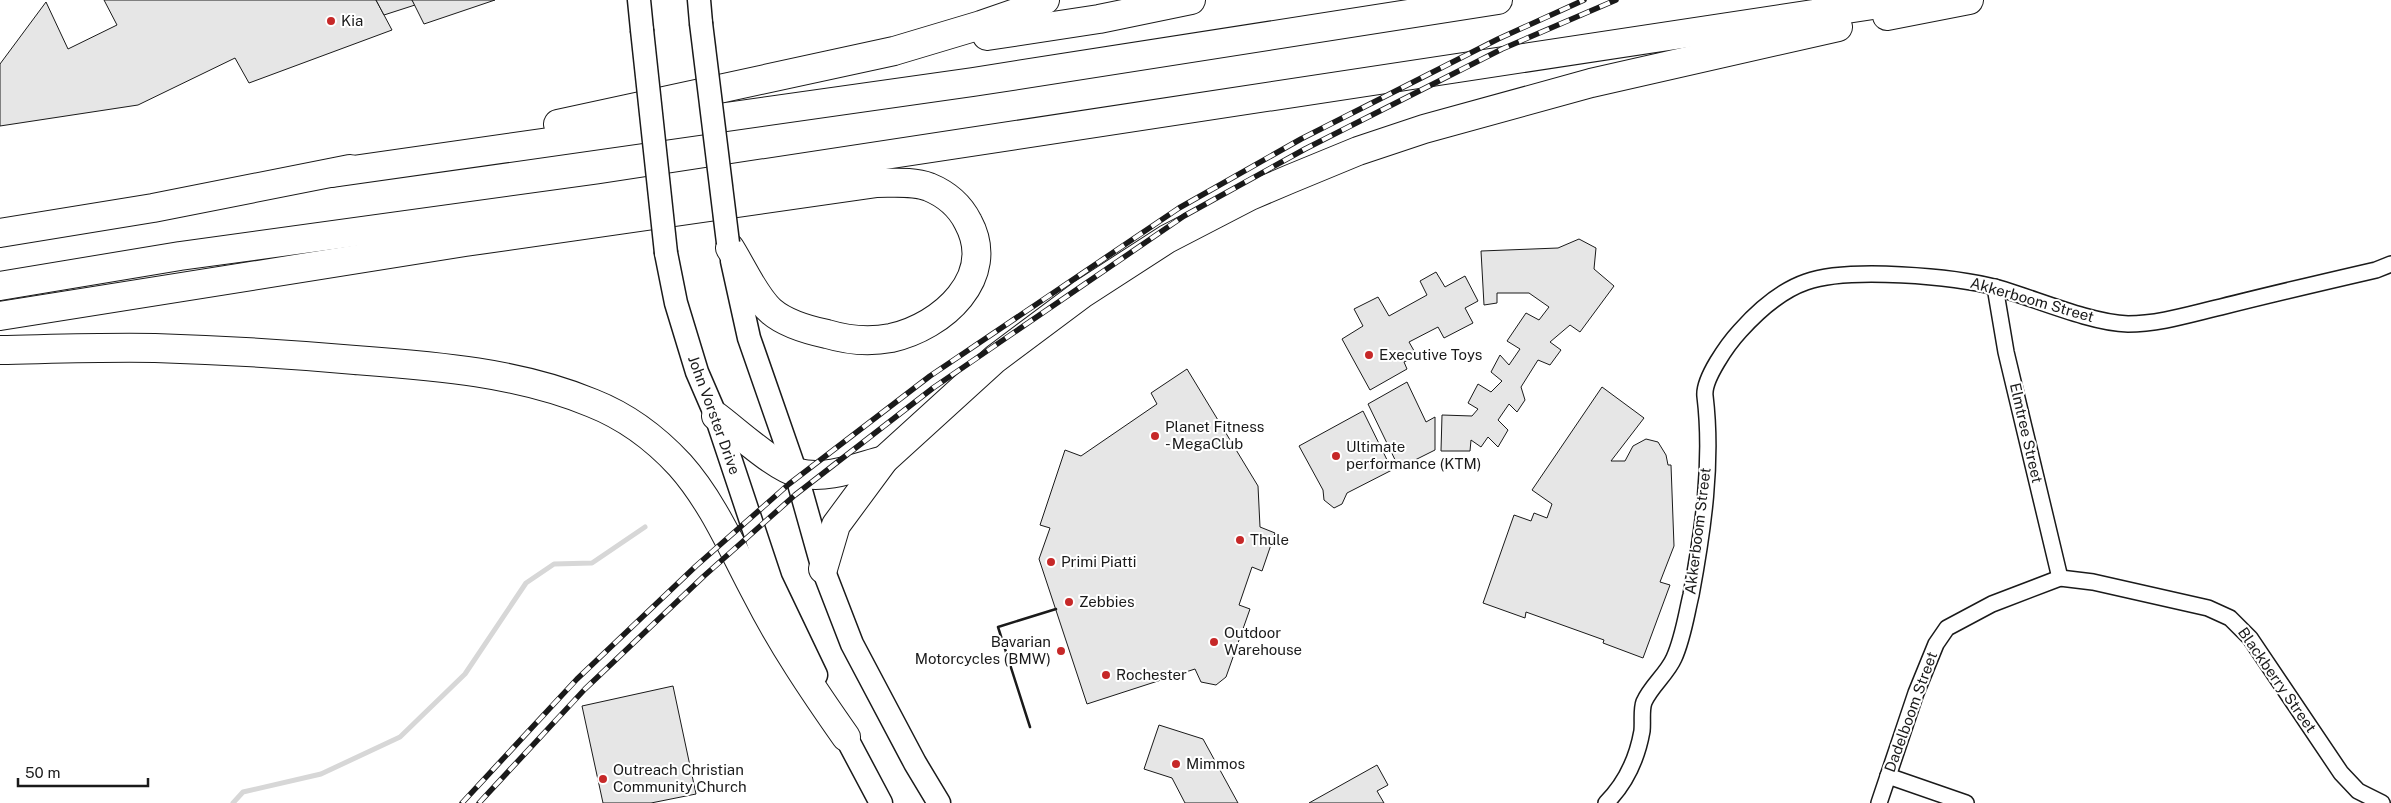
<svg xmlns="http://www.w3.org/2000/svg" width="2391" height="803" font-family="'Public Sans',sans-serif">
<rect width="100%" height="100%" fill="#fff"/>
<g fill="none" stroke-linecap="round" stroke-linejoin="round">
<polyline stroke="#d7d7d7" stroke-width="5" points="233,803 243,792 321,774 400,737 465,674 526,583 554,564 592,563 645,527"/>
</g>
<g fill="#e6e6e6" stroke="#1a1a1a">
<polygon points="104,0 376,0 392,30 249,83 235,58 138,105 0,126 0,64 46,2 68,49 117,25"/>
<polygon points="376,0 412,0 415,5 384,15"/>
<polygon points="412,0 495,0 424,24"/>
<polygon points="1579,239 1596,248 1594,269 1614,286 1580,332 1570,325 1550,342 1561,350 1550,365 1538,360 1521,387 1525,400 1517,412 1509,404 1498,420 1508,430 1498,447 1488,437 1481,447 1471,440 1470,451 1441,451 1442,415 1472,416 1478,409 1468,403 1478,384 1491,392 1502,381 1491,372 1500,355 1509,365 1520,349 1507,341 1526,313 1539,320 1549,307 1529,293 1497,293 1497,303 1484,305 1481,251 1558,248"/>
<polygon points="1436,272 1445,287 1465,276 1478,301 1465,308 1473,323 1444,338 1438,327 1409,342 1417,356 1404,362 1407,369 1370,390 1342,339 1363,326 1354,309 1378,297 1389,316 1427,295 1420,281"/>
<polygon points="1187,369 1258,486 1260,527 1275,533 1262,571 1252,567 1239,605 1250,609 1226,677 1216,685 1201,682 1195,669 1087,704 1039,559 1050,528 1040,525 1065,450 1081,456 1157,404 1151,393"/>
<polygon points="1407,382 1426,422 1435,417 1435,450 1399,468 1368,404"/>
<polygon points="1602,387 1644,418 1611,461 1625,461 1633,446 1646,439 1658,442 1666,455 1668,465 1671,465 1674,546 1660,582 1670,585 1643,658 1603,643 1604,640 1526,612 1525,618 1483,603 1514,515 1531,521 1534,513 1547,518 1552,504 1532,490"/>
<polygon points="1363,411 1392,470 1347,493 1342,504 1334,508 1324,500 1323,490 1299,446"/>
<polygon points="673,686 696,794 651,803 603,803 582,706"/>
<polygon points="1159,725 1203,739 1238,803 1185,803 1172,778 1144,769"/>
<polygon points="1377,765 1388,785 1377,791 1384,803 1309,803"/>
</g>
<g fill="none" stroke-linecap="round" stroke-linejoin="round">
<defs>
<g id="minor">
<polyline points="1995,287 2006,352 2060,578"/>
<polyline points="1888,776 1966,803"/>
<path d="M1606,803C1626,783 1637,759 1642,731C1643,722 1641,710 1644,702C1651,686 1667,674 1674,658C1683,638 1686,616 1691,595C1703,531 1713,462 1705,396C1703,379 1728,344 1740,331C1758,311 1780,291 1806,282C1848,267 1954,276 1998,288C2036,299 2091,323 2128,324C2159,324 2191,314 2221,307C2272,294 2324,282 2376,270L2391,264"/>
<polyline points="1879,803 1916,693 1936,644 1947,628 1992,604 2060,578 2093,582 2208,608 2230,618 2250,638 2341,773 2358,791 2382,803"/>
</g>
<g id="secondary">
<polyline points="639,0 642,30"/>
<polyline points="699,0 701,23"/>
<polyline points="666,253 676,303 697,372 716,416 771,581 816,675"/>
<polyline points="732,261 749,338 796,473 823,569 852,644 915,763 939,803"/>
<polyline points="838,722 881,803"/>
</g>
<g id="motorway">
<polyline points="1887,16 1969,0"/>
<polyline points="987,36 1099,19 1191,0"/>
<polyline points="558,124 894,51 981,25 1030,8 1045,0"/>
<polyline points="332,173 973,82 1498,0"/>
<polyline points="0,233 153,208 350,169"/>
<polyline points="0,286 180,256 601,198 1906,0"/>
<path d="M0,316L465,242L877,183C894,183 913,181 929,187C946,194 960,206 968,222C998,277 942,327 891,338C870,342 847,340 827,334C808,330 786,324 771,311C755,297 742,267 730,248"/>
<path d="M0,350C51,349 103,347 155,348C221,350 288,354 355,360C434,366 518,372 592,403C625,416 656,439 680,465C713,502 733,550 756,593C782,644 813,690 846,737"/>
<path d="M716,416C735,430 776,468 798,473C827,480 857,467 884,460"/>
<polyline points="823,569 836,525 884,460 995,359 1082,294 1167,239 1250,196 1290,179 1358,151 1424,129 1591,83 1838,27"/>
</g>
</defs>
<use href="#minor" stroke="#1a1a1a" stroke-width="18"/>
<use href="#secondary" stroke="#1a1a1a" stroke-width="25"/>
<use href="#motorway" stroke="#1a1a1a" stroke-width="30"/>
<use href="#minor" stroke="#fff" stroke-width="15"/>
<use href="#secondary" stroke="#fff" stroke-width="22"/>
<use href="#motorway" stroke="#fff" stroke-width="28"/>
<defs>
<g id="rail">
<polyline points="462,803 577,679 696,566 789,484 930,376 1179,208 1301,139 1498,39 1584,0"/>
<polyline points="479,803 585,689 704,576 795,495 933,388 1184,216 1305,149 1502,49 1616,0"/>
</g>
</defs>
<use href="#rail" stroke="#1a1a1a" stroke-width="5.5"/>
<use href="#rail" stroke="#fff" stroke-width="4" stroke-dasharray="11" stroke-linecap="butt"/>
<defs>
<g id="secondary-bridge">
<polyline points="701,23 728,243"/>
<polyline points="642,30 666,253"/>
</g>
</defs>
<use href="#secondary-bridge" stroke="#1a1a1a" stroke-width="25" stroke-linecap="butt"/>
<use href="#secondary-bridge" stroke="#fff" stroke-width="22"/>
<polyline stroke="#1a1a1a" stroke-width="2.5" points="1030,727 998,627 1056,609"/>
</g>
<g fill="#c62828" stroke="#fff" stroke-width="2">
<circle cx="331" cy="21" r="5"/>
<circle cx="1369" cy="355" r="5"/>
<circle cx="1155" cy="436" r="5"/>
<circle cx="1336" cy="456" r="5"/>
<circle cx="1240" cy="540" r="5"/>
<circle cx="1051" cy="562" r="5"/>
<circle cx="1069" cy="602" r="5"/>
<circle cx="1214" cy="642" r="5"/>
<circle cx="1061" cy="651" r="5"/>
<circle cx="1106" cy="675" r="5"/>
<circle cx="1176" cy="764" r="5"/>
<circle cx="603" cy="779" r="5"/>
</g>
<g text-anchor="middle" stroke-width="4" stroke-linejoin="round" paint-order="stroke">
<g font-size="15" fill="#1a1a1a" stroke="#fff" text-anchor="start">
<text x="341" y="26">Kia</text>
<text x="1379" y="360">Executive Toys</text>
<text x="1165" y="432">Planet Fitness<tspan x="1165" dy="17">- MegaClub</tspan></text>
<text x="1346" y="452">Ultimate<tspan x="1346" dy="17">performance (KTM)</tspan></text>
<text x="1250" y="545">Thule</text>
<text x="1061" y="567">Primi Piatti</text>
<text x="1079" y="607">Zebbies</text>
<text x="1224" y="638">Outdoor<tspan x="1224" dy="17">Warehouse</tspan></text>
<text x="1051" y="647" text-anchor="end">Bavarian<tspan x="1051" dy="17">Motorcycles (BMW)</tspan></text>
<text x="1116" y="680">Rochester</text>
<text x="1186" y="769">Mimmos</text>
<text x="613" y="775">Outreach Christian<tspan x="613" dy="17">Community Church</tspan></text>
</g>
<g font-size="15" fill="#1a1a1a" stroke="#fff">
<text transform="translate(2032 300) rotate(16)" y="5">Akkerboom Street</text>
<text transform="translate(714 415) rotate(70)" y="5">John Vorster Drive</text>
<text transform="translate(2026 433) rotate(77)" y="5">Elmtree Street</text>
<text transform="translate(1698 531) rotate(-83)" y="5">Akkerboom Street</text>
<text transform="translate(2277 680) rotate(55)" y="5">Blackberry Street</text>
<text transform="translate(1911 712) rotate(-70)" y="5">Dadelboom Street</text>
</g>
</g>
<path d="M18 778v8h130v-8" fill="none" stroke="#1a1a1a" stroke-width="2.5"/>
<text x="25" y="778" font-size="15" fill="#1a1a1a" stroke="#ffffff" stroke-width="4" paint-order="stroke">50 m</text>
</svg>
